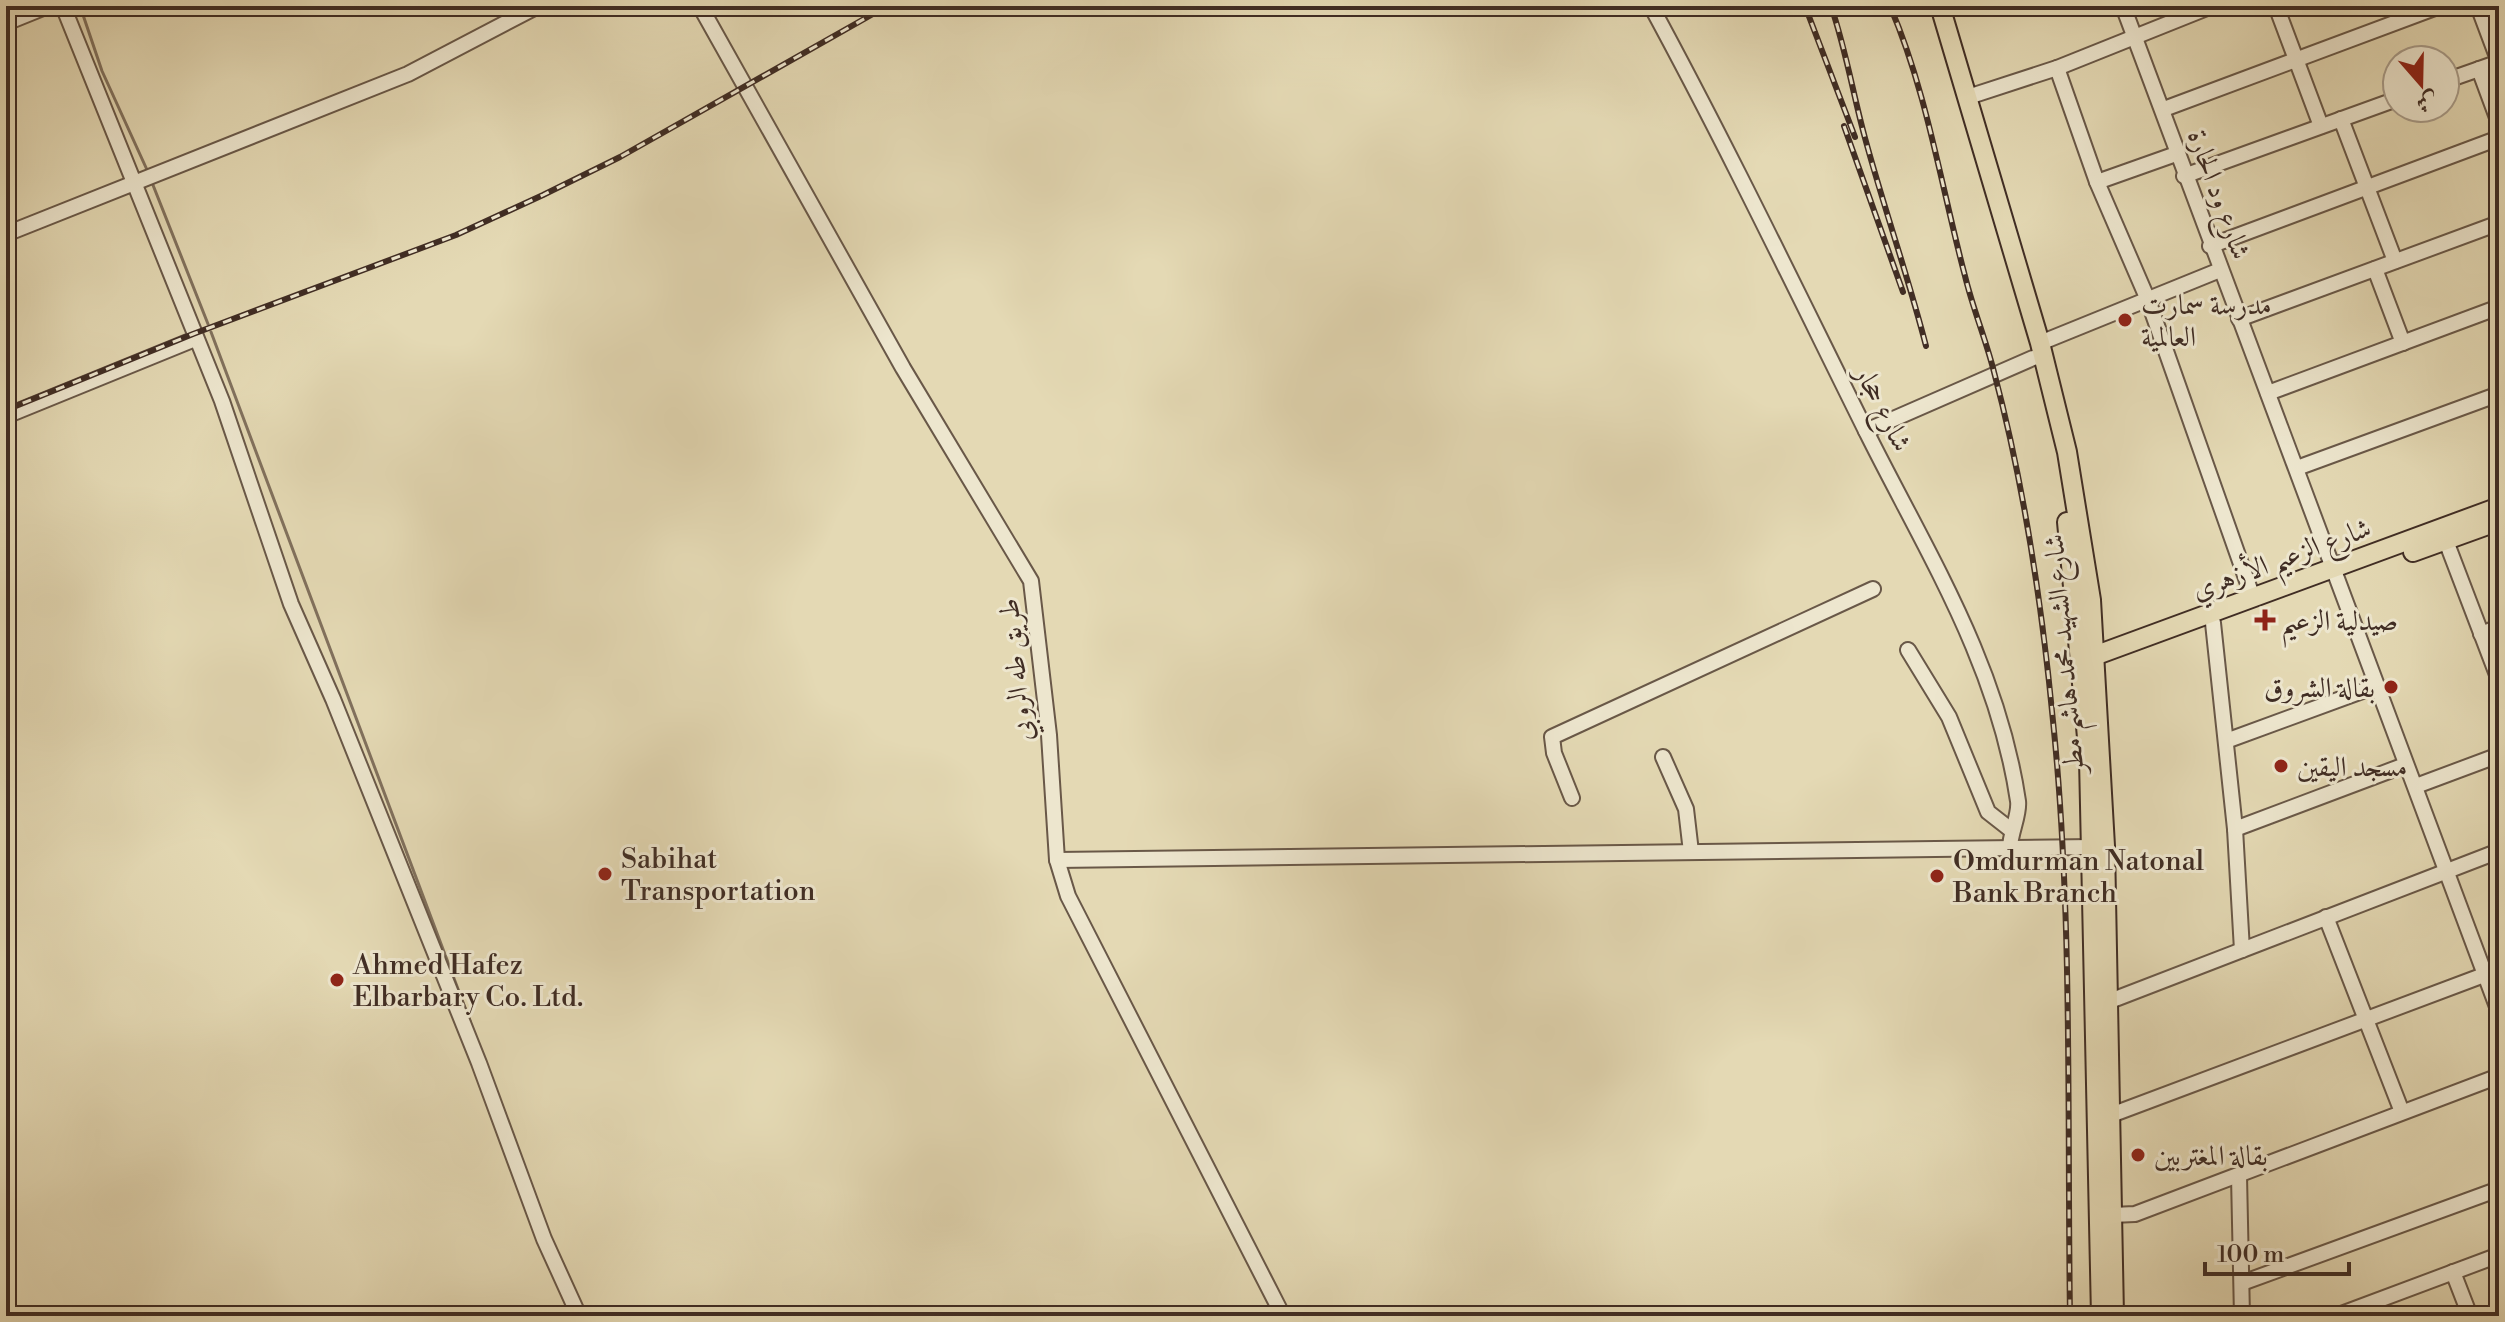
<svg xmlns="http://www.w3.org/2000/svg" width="2505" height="1322" font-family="'Libre Bodoni',Amiri,serif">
<rect width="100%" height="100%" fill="#e4d9b4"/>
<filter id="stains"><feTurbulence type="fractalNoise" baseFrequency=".0025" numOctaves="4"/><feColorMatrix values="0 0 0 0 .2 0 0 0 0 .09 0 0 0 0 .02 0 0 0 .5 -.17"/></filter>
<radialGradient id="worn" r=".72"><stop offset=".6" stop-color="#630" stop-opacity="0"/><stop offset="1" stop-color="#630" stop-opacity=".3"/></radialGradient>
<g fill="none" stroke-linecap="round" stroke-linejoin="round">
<g stroke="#81715d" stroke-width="3">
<polyline points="80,6 102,71 148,172"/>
<polyline points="151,180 208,324"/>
<polyline points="211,332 470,1021"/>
</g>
<defs>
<g id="minor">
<polyline points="63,6 222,401 291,604 333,699 479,1063 544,1239 579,1316"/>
<polyline points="700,6 903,368 1031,581 1049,735 1057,860 1068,896 1283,1316"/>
<path d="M1651,6C1728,148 1798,294 1870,439C1930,558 1998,666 2018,801C2020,814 2010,833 2010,848"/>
<polyline points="2123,6 2499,1012"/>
<polyline points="2276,6 2321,126"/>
<polyline points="6,23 48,6"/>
<polyline points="2057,68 2097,182 2148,300 2253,598"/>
<polyline points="2479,69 2499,123"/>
<polyline points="2445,81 2499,62 2478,6"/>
<polyline points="1968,97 2057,68 2212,6"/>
<polyline points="2164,109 2440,6"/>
<polyline points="2341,119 2395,261"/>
<polyline points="2184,176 2397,99"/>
<polyline points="2097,182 2176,154"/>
<polyline points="6,234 408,74 538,6"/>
<polyline points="2210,246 2499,138"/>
<polyline points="2375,269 2403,343"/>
<polyline points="2239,319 2499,223"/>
<polyline points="2040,343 2220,270"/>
<polyline points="2268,393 2499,307"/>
<polyline points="6,416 195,339"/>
<polyline points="1866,431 2033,358"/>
<polyline points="2297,468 2499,394"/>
<polyline points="2446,541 2499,680"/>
<polyline points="2213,623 2235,829 2242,950"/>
<polyline points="2481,634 2499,627"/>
<polyline points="1908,650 1949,717 1988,812 2011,830"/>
<polyline points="2226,741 2376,686"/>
<polyline points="1663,757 1686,809 1691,852"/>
<polyline points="2416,786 2499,755"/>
<polyline points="1572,798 1554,753 1552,737 1873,589"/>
<polyline points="2235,829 2405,765"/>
<polyline points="1057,860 2092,847"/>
<polyline points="2326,917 2402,1112"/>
<polyline points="2110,1001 2499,851"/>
<polyline points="2111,1115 2484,975"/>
<polyline points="2239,1176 2242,1316"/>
<polyline points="2112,1215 2135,1214 2499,1076"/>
<polyline points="2453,1272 2470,1316"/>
<polyline points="2242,1283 2499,1189"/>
<polyline points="2336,1316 2499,1255"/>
</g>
<g id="major">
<polyline points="1940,6 2040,343 2067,452 2091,600 2105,846 2114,1316"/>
<polyline points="2067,522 2089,759 2101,1316"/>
<polyline points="2413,552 2499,521"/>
<polyline points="2084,656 2094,656 2499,507"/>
</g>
</defs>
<use href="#minor" stroke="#695848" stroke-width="18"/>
<use href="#major" stroke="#402d24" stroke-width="22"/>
<use href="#minor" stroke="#ede6ce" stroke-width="14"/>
<use href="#major" stroke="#e4d9b4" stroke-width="18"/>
<defs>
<g id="rail">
<polyline points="1805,6 1855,137"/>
<path d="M1831,6C1846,50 1853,94 1865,138C1884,208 1908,276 1926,346"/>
<path d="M1890,6C1927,92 1941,186 1965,276C1973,309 1986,340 1994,372C2024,485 2042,605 2053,721C2073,915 2067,1121 2070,1316"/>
<polyline points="1844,126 1903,292"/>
<polyline points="6,410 193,334 456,235 543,195 620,157 887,6"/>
</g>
</defs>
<use href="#rail" stroke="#402d24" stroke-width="6"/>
<use href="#rail" stroke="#ede6ce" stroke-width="3" stroke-dasharray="9" stroke-linecap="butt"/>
</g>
<g fill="#8f2418" stroke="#ede6ce" stroke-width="3">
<circle cx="2125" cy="320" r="8"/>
<path d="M2261 608h8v8h8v8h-8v8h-8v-8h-8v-8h8z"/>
<circle cx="2391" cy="687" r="8"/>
<circle cx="2281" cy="766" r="8"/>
<circle cx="605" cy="874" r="8"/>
<circle cx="1937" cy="876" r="8"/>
<circle cx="337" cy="980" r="8"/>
<circle cx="2138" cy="1155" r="8"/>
</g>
<g text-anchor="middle" stroke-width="6" stroke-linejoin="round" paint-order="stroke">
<g font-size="28" fill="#402d24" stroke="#ede6ce">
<text transform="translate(2220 194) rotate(70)" y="10">شارع ود الحارة</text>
<text transform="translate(1884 408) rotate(63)" y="10">شارع حجار</text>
<text transform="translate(2281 558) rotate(-20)" y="10">شارع الزعيم الأزهري</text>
<text transform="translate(2063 654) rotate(-95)" y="10">شارع الشهيد محمد هاشم مطر</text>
<text transform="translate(1015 670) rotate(-96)" y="10">طريق طه الروبي</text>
</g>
<g font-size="28" fill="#402d24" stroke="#ede6ce" text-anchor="start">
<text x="2141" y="314">مدرسة سمارت<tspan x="2141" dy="32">العالمية</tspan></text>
<text x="2281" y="630">صيدلية الزعيم</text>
<text x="2375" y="697" text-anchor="end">بقالة الشروق</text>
<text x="2297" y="776">مسجد اليقين</text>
<text x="621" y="868">Sabihat<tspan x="621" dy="32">Transportation</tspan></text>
<text x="1953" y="870">Omdurman Natonal<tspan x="1953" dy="32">Bank Branch</tspan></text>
<text x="353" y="974">Ahmed Hafez<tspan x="353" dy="32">Elbarbary Co. Ltd.</tspan></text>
<text x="2154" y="1165">بقالة المغتربين</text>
</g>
</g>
<rect width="2505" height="1322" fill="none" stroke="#e4d9b4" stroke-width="32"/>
<rect x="8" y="8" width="2489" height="1306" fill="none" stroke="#402d24" stroke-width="4"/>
<rect x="16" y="16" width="2473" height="1290" fill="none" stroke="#402d24" stroke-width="2"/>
<g transform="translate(2421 84) rotate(160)"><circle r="38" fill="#ede6ce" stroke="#a89c8a" stroke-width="2"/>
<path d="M0-6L14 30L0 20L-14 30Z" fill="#8f2418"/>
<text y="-12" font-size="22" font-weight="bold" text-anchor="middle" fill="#402d24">ش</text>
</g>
<path d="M2205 1262v12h144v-12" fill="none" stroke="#402d24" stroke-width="4"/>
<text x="2217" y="1262" font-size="24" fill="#402d24" stroke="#ede6ce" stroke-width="6" paint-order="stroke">100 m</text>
<rect width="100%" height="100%" filter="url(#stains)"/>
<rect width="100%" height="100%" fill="url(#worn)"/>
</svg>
